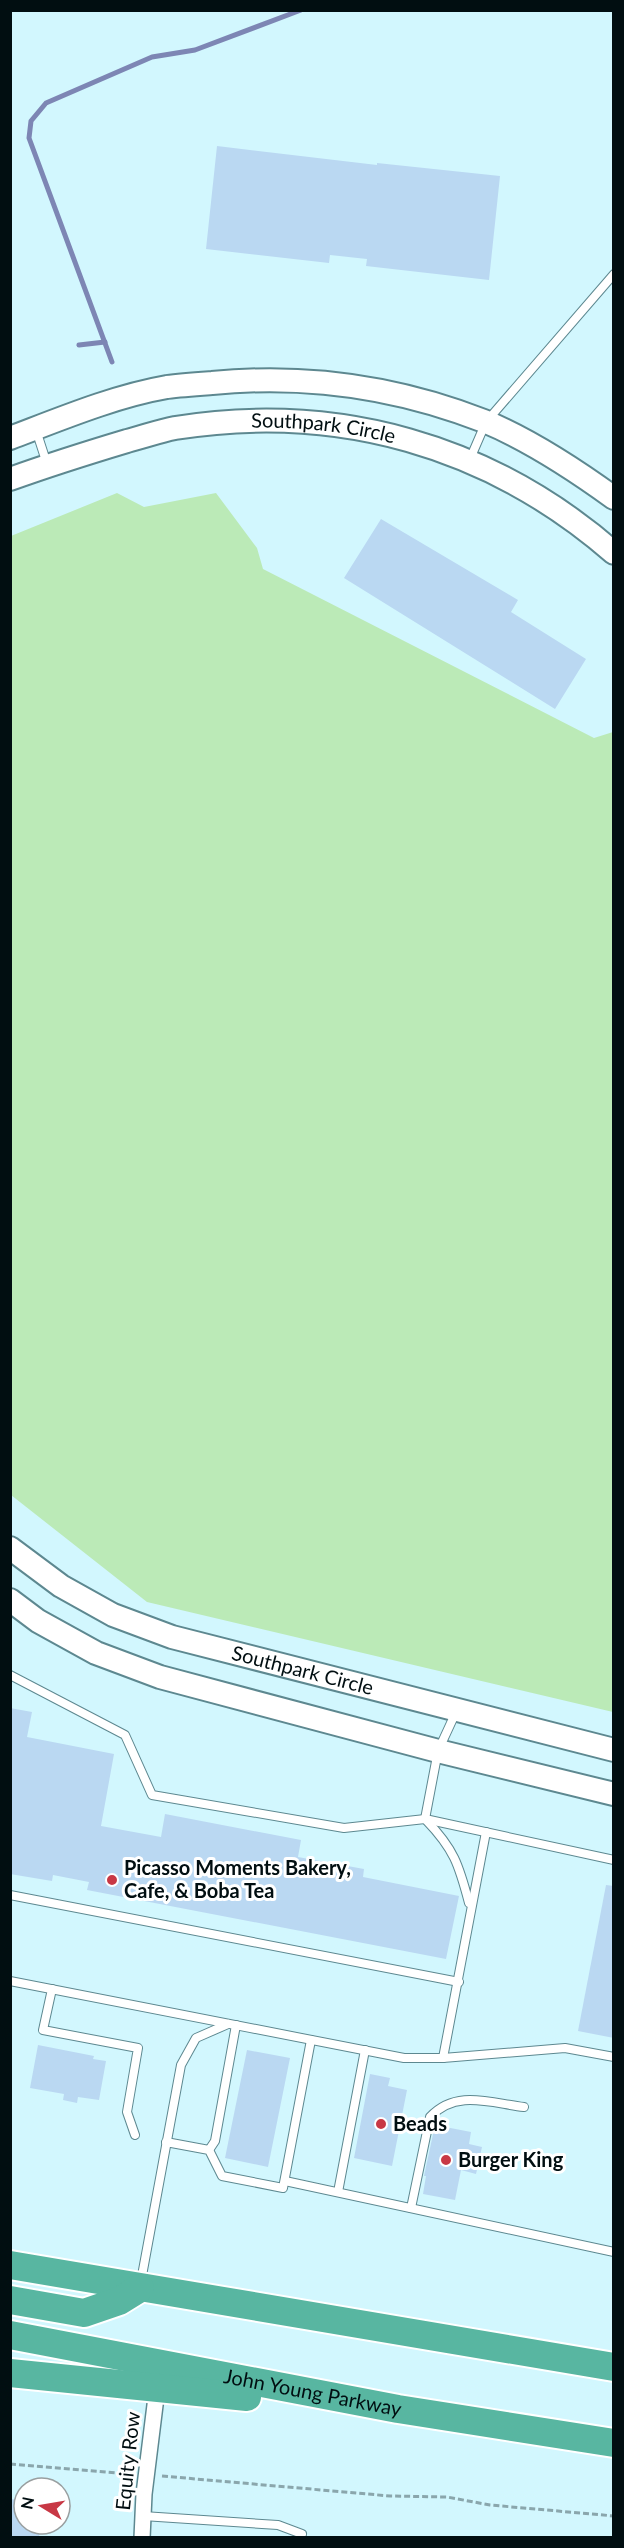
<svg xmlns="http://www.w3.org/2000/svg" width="624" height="2548" font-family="Lato,sans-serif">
<rect width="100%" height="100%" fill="#d2f7fe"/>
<polygon fill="#bbeab7" points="117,493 144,507 216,493 257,548 263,569 594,738 613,732 613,1712 147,1602 11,1495 11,536"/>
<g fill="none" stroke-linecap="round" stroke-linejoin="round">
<g stroke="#7d86b4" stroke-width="5">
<polyline points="79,345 105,342"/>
<polyline points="112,362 29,138 31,121 46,103 152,57 195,50 301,10"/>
</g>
</g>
<g fill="#bad8f2">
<polygon points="217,146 377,165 377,163 500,176 489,280 366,266 367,259 330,255 329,263 206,249"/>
<polygon points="381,519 518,600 511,612 586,659 555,709 344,578"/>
<polygon points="10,1708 32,1712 27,1737 114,1754 101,1826 161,1837 165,1814 301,1840 298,1857 364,1869 363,1877 459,1896 446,1959 87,1890 89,1882 53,1875 52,1881 10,1874"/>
<polygon points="606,1885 614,1886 614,2038 578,2031"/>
<polygon points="38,2045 94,2056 93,2059 106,2061 99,2100 78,2097 77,2103 63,2100 64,2094 30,2088"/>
<polygon points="247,2050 290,2058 268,2167 225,2158"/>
<polygon points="370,2074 390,2078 388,2086 407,2090 392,2166 354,2158"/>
<polygon points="435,2125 471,2132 469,2144 482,2147 476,2174 461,2170 455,2200 423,2194 426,2176 424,2176"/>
<polygon points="10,2499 24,2500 24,2524 40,2524 39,2538 10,2538"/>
</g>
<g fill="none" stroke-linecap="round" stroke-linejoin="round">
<defs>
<g id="lane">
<polyline points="36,430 47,464"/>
<polyline points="470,459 486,422 614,274"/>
<polyline points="10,1675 125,1735 152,1795 344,1828 425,1819 614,1860"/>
<polyline points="425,1819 438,1751 456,1712"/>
<path d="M426,1820C454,1849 459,1865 469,1903"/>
<polyline points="10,1895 459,1982"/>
<polyline points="10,1981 404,2058 443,2058 565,2048 614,2057"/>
<polyline points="52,1989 43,2030 138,2048 127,2112 135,2135"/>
<polyline points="443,2058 486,1832"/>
<polyline points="166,2142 209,2150 222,2176 283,2188 311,2040"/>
<polyline points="209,2150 215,2141 236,2025"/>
<polyline points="285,2181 614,2252"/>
<polyline points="338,2192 365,2050"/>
<path d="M411,2208L430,2117C456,2089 490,2103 524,2107"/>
<polyline points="141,2281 181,2065 196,2038 228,2024"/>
<polyline points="143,2516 278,2525 302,2534 301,2538"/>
</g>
<polyline id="street" points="142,2538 144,2494 157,2389"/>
<g id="secondary">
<path d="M10,438C60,419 115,396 167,387C181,385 197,384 212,383C305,374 397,387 484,421C530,440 574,469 614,498"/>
<path id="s1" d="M10,479C49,465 87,453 127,441C143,437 159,431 175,428C337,402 490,445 614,553"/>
<path id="s2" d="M10,1548L61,1586L113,1615L172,1637L614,1750"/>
<polyline points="10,1600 38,1621 96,1653 160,1677 438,1751 614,1794"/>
</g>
<g id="highway">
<polyline points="10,2265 614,2367"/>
<polyline points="10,2300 84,2313 119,2301 140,2288"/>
<path id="s3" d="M10,2335L398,2409L614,2443"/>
<polyline points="10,2373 247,2397"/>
</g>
</defs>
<use href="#lane" stroke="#5d8890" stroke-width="10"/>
<use href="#street" stroke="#5d8890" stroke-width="18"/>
<use href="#secondary" stroke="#5d8890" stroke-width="26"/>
<use href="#highway" stroke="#fff" stroke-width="32"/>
<g stroke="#8aa6ac" stroke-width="3" stroke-dasharray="6 3" stroke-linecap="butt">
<polyline points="10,2464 131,2474"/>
<polyline points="162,2476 390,2496 447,2497 490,2505 614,2516"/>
</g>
<use href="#lane" stroke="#fff" stroke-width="8"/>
<use href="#street" stroke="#fff" stroke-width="15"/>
<use href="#secondary" stroke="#fff" stroke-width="22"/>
<use href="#highway" stroke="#58b6a1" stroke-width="28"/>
</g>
<g fill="#c83845" stroke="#fff" stroke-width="2">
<circle cx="112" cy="1880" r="6"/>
<circle cx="381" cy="2124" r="6"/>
<circle cx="446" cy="2160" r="6"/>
</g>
<g text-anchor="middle" stroke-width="6" stroke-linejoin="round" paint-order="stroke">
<g font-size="20" fill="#010e11" stroke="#fff">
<text dy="7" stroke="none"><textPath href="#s1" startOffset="322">Southpark Circle</textPath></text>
<text dy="7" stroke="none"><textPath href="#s2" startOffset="321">Southpark Circle</textPath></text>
<text dy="7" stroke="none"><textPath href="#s3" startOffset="308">John Young Parkway</textPath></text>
<text transform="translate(128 2461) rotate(-84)" y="7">Equity Row</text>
</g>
<g font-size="20" font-weight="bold" fill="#010e11" stroke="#fff" text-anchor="start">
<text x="124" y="1875">Picasso Moments Bakery,<tspan x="124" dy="23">Cafe, &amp; Boba Tea</tspan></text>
<text x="393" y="2131">Beads</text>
<text x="458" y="2167">Burger King</text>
</g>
</g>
<rect width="624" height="2548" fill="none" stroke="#010e11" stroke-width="24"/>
<g transform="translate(42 2506) rotate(281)"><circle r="28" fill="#ffffff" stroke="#999fa0" stroke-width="1.5"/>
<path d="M0-4.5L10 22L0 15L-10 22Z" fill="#c83845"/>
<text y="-9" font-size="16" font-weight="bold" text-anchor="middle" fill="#010e11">N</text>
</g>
</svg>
